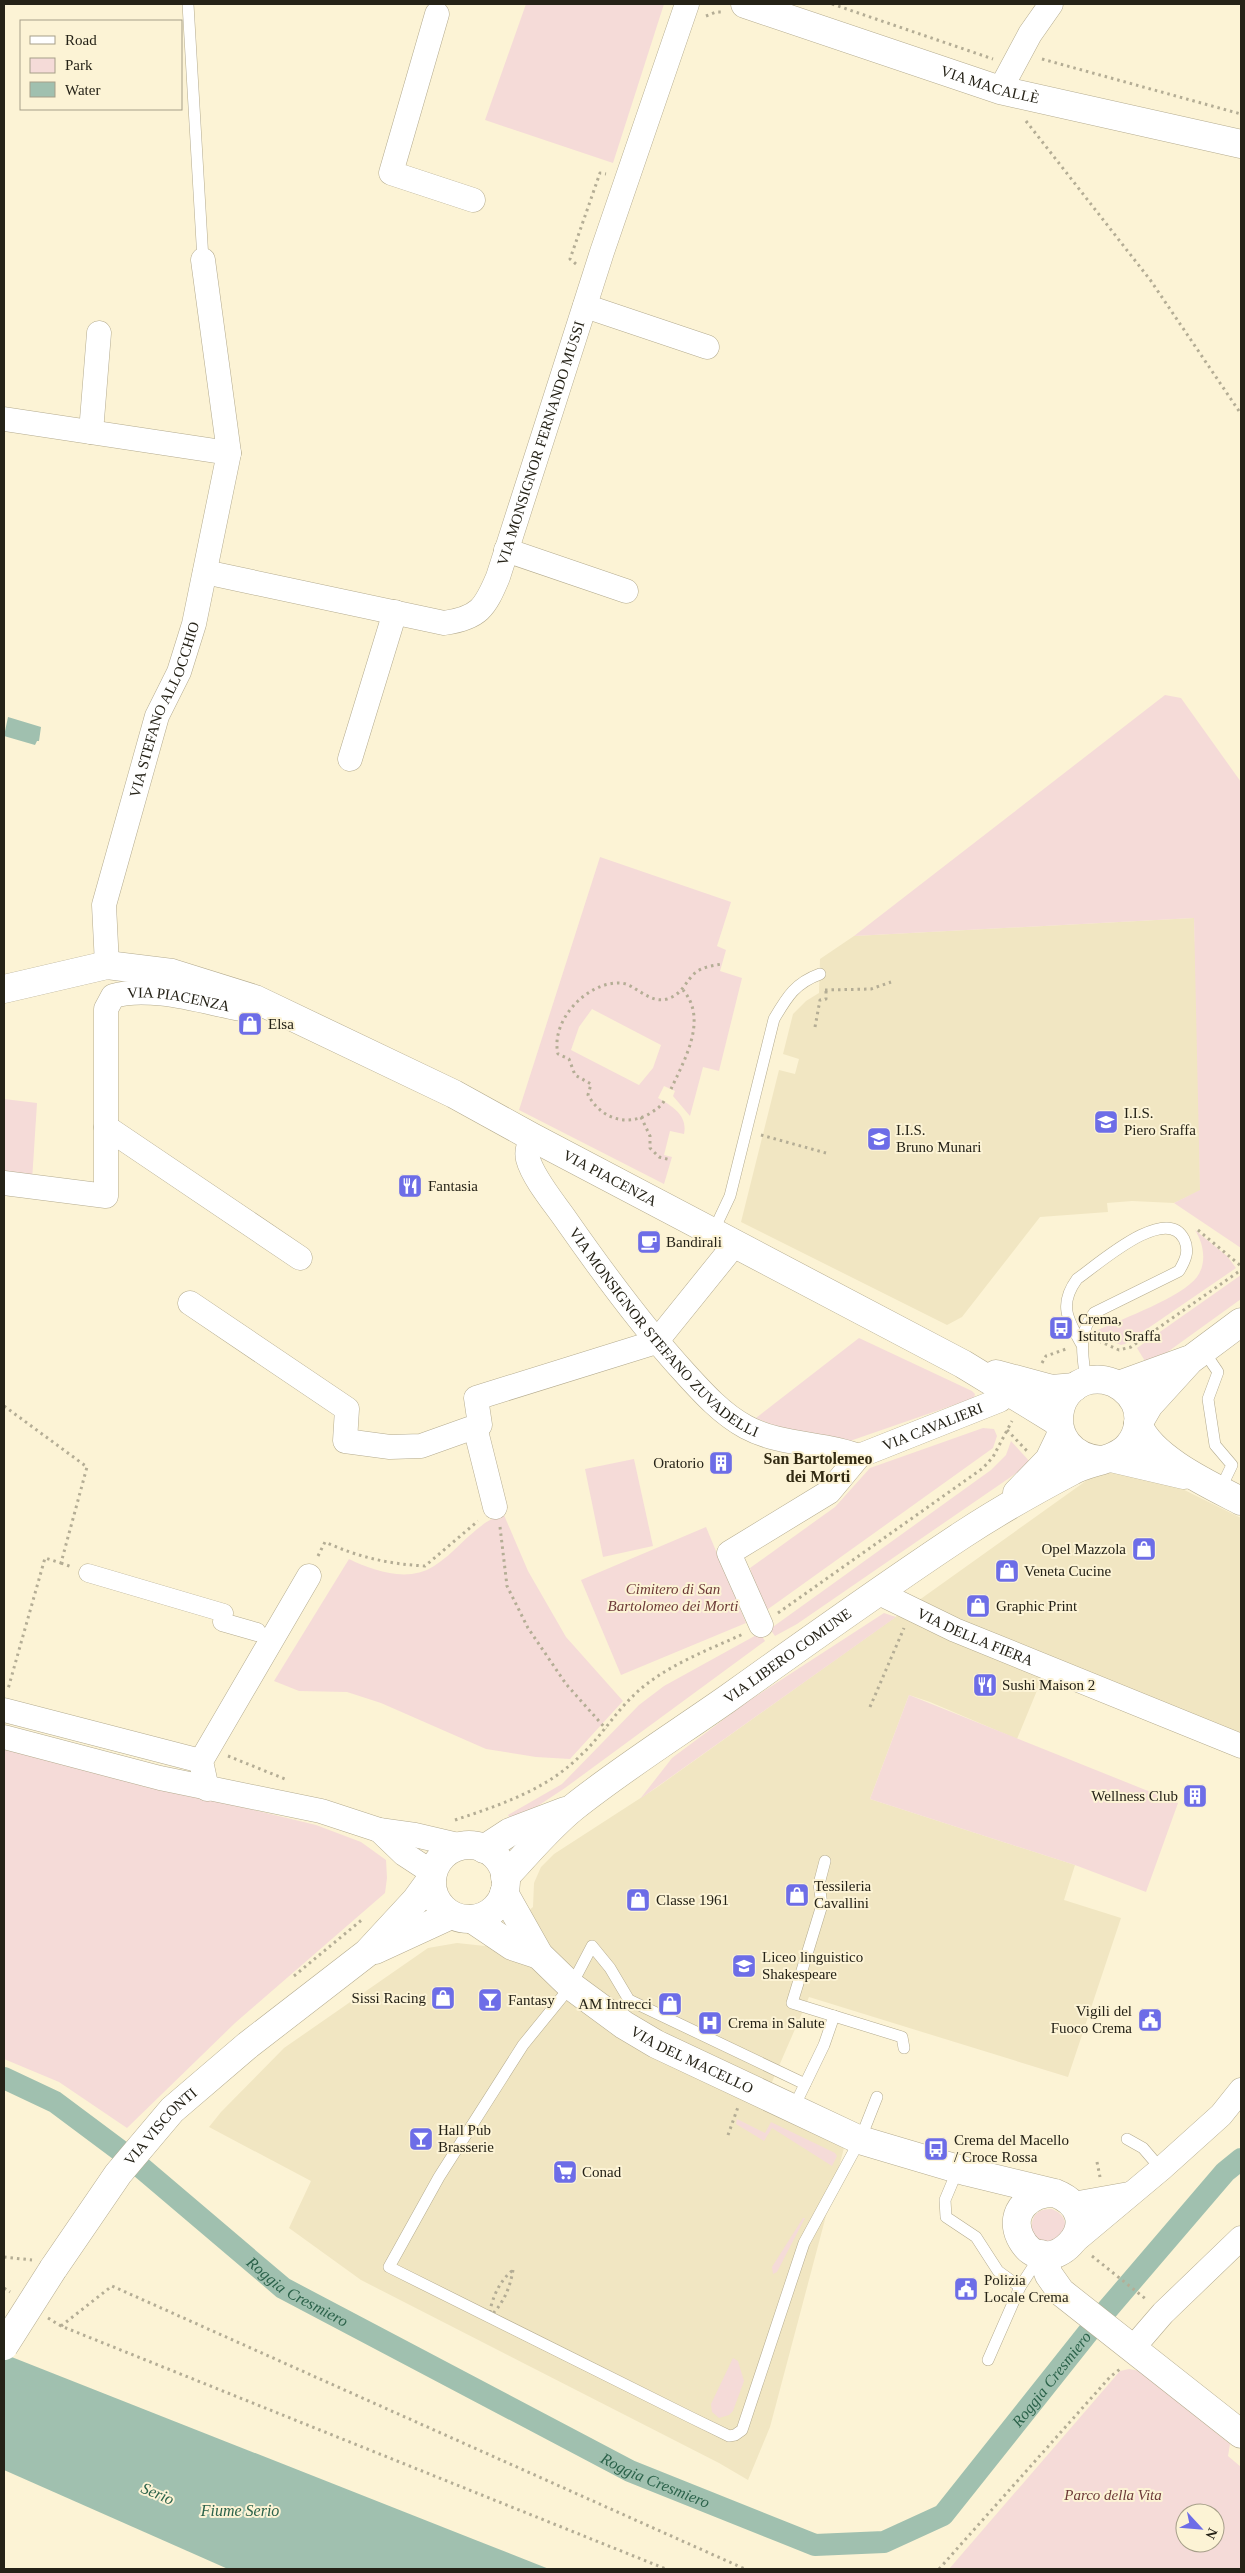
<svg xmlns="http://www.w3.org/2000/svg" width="1245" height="2573" font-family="Georgia,serif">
<rect width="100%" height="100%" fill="#fcf3d5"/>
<g fill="#f1e6c2">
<polygon points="1194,918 1199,1061 1200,1191 1174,1203 1132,1201 1107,1203 1108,1212 1040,1217 962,1317 947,1325 741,1222 779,1070 795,1074 799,1059 783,1054 793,1014 806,1001 819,993 820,959 854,936"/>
<polygon points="1129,1468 1146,1471 1241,1518 1241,1735 1043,1676 1017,1739 930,1702 909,1695 870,1799 1075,1865 1064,1900 1121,1918 1068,2077 809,1997 762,2105 845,2144 770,2427 748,2480 719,2463 361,2280 289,2228 311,2181 209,2127 221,2112 284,2048 428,1948 457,1943 485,1946 533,1907 534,1883 541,1867 554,1854 656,1788 1097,1473"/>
</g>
<g fill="#f5dbd8" fill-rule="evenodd">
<polygon points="526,4 664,4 613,163 485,120"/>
<polygon points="1165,695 1181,698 1241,782 1241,1248 1174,1203 1200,1190 1194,918 854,936"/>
<path d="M600,857L731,902L717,946L726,950L720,971L742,978L719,1071L703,1067L690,1116L673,1096L675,1091L664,1086L658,1098C672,1106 688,1115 684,1134L670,1131L664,1155L672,1157L664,1184L519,1110ZM592,1009L661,1045L653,1068L639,1085L571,1050L579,1027Z"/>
<polygon points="4,1099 37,1103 32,1181 4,1177"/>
<path d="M1195,1230L1227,1256L1236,1268L1125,1344L1121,1345L1106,1339L1096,1337L1098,1330C1122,1319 1182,1297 1197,1277C1207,1263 1204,1244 1195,1230Z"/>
<polygon points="1241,1275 1241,1299 1148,1366 1137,1348"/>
<polygon points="859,1338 972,1391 975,1394 974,1398 847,1442 782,1429 756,1418"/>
<polygon points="983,1428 994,1429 997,1436 993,1448 764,1612 750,1568 835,1507 870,1468"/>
<polygon points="1011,1441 1031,1463 797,1624 775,1636 770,1629 991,1470 1006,1455"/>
<polygon points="634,1459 653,1546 603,1557 585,1469"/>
<path d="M504,1515L528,1571L566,1637L623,1701L570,1759L536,1757L486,1749L381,1703L347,1692L299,1691L274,1681L349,1559C374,1571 408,1583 434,1566C447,1558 458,1546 469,1536C481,1526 489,1518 504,1515Z"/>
<polygon points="706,1527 746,1623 621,1675 581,1580"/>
<polygon points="884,1613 896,1617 640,1799 672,1758 747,1702"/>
<polygon points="760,1633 765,1641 565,1788 512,1823 508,1815 562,1784 639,1705 664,1686"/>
<polygon points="909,1695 1178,1803 1146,1892 1075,1865 870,1799"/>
<polygon points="4,1749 316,1825 361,1842 386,1860 387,1878 385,1893 235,2023 127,2128 59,2082 4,2059"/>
<polygon points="737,2119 765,2133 771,2122 835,2153 837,2156 832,2166 772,2128 764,2141 736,2124"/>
<path d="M1052,2209C1062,2213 1067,2220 1065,2231L1047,2245L1032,2235C1030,2220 1034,2208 1052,2209Z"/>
<polygon points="803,2218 805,2218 777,2272 773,2274 772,2267"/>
<polygon points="733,2358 738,2361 744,2381 733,2411 729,2415 719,2418 712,2412 711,2404"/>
<path d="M1129,2369L1140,2371L1230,2444L1228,2456L1241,2467V2569H949L1120,2371ZM1185,2513H1215V2543H1185Z"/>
</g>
<g fill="#a0c0af">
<polygon points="8,717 41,727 39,741 37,741 35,745 4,736"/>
<polygon points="4,2354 549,2569 228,2569 4,2470"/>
</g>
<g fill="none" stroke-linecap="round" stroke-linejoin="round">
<path stroke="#a0c0af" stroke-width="22" id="s1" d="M4,2078L55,2102L130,2158L283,2288L630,2471L815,2545L884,2542L943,2515L1094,2325L1225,2172L1241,2159"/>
<defs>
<g id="service">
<polyline points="188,4 203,260"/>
<path d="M713,1232L730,1196L774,1019C787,997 795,983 820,974"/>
<path d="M1082,1345C1068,1320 1058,1305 1077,1279C1096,1266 1166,1203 1184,1239C1190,1251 1185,1261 1179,1271L1094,1313C1077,1334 1083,1357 1086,1381"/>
<polyline points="1203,1350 1218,1372 1208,1399 1215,1445 1232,1465 1220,1490"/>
<polyline points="834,2016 902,2037 904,2048"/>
<polyline points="805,2084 629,2000 610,1968 592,1946 571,1986 523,2045 439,2177 389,2267 690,2417 729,2436 735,2435 742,2430 804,2243 860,2140 877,2097"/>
<polyline points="793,2109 824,2045 834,2016 792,2003 822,1905 819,1884 825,1861"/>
<polyline points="1127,2139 1143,2148 1161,2169"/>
<polyline points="958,2169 945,2200 946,2217 976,2237 998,2271 1020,2287"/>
<polyline points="988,2360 1020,2287 1040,2256"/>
</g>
<polyline id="pedestrian" points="88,1573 224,1613 222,1622 257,1632"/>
<g id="minor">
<polyline points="437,14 391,173 473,200"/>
<polyline points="1000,90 1030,34 1051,4"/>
<polyline points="585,306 707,347"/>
<polyline points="4,419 229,453"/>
<polyline points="91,432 99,333"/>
<polyline points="506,550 626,591"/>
<path id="s2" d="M205,572L444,623C479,618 485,608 498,577L602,252L687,4"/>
<polyline points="350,759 395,612"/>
<path id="s3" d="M107,965L104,905L157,716L179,672L194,624L229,453L203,260"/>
<polyline points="106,1127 300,1258"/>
<path id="s4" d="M532,1137C529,1145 526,1151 528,1159C533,1178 555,1204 566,1220C603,1273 641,1325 684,1372C703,1393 722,1414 746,1427C781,1446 823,1442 859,1456"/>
<path id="s5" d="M4,1183L106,1196V1009L113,996C150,985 203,1002 241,1009L255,999"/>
<polyline points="190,1303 347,1409 345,1441 390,1447 421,1446 480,1425 476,1398 656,1342 735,1244"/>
<polyline points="475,1427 495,1507"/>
<path id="s6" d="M877,1592L955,1630L1241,1746"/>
<path id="s7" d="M761,1625L729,1553L829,1492L859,1456L1000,1400L1006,1391"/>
<polyline points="4,1710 201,1761"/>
<polyline points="4,1737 160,1778 321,1811 379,1830 415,1835 462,1846"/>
<polyline points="207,1789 201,1761 309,1576"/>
<polyline points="379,1830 404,1854 433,1873"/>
<polyline points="1073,2204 1129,2194"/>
<polyline points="1075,2241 1161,2169 1221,2115 1241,2090"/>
<polyline points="1132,2349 1163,2313 1241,2238"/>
</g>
<g id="tertiary">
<path id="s8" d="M745,4L1000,90L1241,144"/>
<path d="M1138,1424C1151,1458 1210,1485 1241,1501"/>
<polyline points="1111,1458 1184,1475"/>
<path id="s9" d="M504,1893L539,1955L571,1986L624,2025L656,2044L860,2140L968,2172L1055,2193C1117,2218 1045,2289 1020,2237C1008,2211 1031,2192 1055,2193"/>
<polyline points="472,1919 512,1946 539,1955"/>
<polyline points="1041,2254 1049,2275 1061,2292 1241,2434"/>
</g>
<g id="secondary">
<path id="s10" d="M4,989L107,965L172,973L255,999L454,1094L532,1137L963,1364L1058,1422"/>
<polyline points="996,1374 1052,1389 1075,1387"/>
<polyline points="1119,1385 1188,1360"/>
<polyline points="1138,1424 1149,1405 1190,1360 1241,1322"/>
<polyline points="1017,1493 1049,1460 1061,1435"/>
<circle cx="469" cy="1882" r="37"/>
<polyline points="484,1849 510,1832 565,1811"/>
<path id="s11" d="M505,1877C527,1854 549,1827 574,1807C623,1768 677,1734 727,1699C805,1643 882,1588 962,1535C997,1512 1034,1491 1072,1471C1090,1461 1116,1461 1129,1445C1139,1433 1141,1416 1135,1403C1129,1391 1117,1382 1104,1380C1051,1373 1039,1453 1100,1460"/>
<polyline points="375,1950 451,1915"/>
<path id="s12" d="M53,2269L118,2174L172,2110L248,2045L367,1953L416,1900L432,1878"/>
</g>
</defs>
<use href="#service" stroke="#b4ab8f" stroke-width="12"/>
<use href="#pedestrian" stroke="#b4ab8f" stroke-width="19"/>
<use href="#minor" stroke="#b4ab8f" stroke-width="25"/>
<use href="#tertiary" stroke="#b4ab8f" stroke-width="29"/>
<use href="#secondary" stroke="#b4ab8f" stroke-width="29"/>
<g stroke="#b4ad95" stroke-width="3" stroke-dasharray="2.5 4" stroke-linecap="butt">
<polyline points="832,4 993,59"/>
<polyline points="706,16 716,12 724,12"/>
<polyline points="1042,59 1241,114"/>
<polyline points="1026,121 1151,281 1241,414"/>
<polyline points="576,264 570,259 600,173 606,174"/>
<polyline points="825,990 871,989 891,982"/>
<polyline points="815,1027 820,1000 826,999 826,990"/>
<path d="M671,1089C685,1059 708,1019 683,990"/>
<path d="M664,1101C661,1107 655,1110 649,1114C625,1127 601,1118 588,1095L591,1084L575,1075L569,1059L558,1054C550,1021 587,981 621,983C635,984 649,1004 667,999C680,995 683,987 691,977C699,967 711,966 722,964"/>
<polyline points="641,1117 650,1136 650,1148 659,1157 671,1160"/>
<polyline points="761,1135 826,1153"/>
<polyline points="1198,1230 1241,1266"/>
<polyline points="1099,1341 1119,1350 1131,1347 1241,1270"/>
<polyline points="1042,1363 1046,1356 1066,1349"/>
<polyline points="4,1406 87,1467 61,1563 45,1558 8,1689"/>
<polyline points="1007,1430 1027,1451"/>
<polyline points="500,1527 507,1586 528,1628 566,1684 606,1729"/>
<path d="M318,1556L325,1542C358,1557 388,1564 425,1566L478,1521"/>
<polyline points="61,1563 72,1567"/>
<polyline points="778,1613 983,1468 993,1457 1012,1421"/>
<polyline points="870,1707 904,1628"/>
<polyline points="228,1756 285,1779"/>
<path d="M455,1820C500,1805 546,1790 580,1756C600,1738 614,1714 633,1696C662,1667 706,1651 743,1634"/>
<polyline points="294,1976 364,1918"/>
<polyline points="728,2135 738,2107"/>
<polyline points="1097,2162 1100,2177"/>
<polyline points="1092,2256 1147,2300"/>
<polyline points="4,2257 32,2260"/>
<path d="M513,2270C510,2288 503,2305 489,2317C491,2300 499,2281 513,2270Z"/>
<polyline points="4,2288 10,2292"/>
<polyline points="48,2318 61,2326 666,2569"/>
<polyline points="61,2326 112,2286 745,2569"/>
<polyline points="939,2569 1110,2377 1120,2369"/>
</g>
<use href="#service" stroke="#fff" stroke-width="11"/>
<use href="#pedestrian" stroke="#fff" stroke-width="18"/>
<use href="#minor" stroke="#fff" stroke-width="24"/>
<use href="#tertiary" stroke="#fff" stroke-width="28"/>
<use href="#secondary" stroke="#fff" stroke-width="28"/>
<defs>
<polyline id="secondary-bridge" points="4,2346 53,2269"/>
</defs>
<use href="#secondary-bridge" stroke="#b4ab8f" stroke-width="29" stroke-linecap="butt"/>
<use href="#secondary-bridge" stroke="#fff" stroke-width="28"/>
</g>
<defs>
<symbol id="shop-square" viewBox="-11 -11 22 22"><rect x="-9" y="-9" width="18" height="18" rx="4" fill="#6d6de7" stroke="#fcf3d5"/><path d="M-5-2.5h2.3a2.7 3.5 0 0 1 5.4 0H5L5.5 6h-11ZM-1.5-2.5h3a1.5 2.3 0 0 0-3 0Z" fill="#fff"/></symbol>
<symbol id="school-square" viewBox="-11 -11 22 22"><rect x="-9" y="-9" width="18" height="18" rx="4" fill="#6d6de7" stroke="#fcf3d5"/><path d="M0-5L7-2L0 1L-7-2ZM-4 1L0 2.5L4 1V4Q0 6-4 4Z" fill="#fff"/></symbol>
<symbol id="restaurant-square" viewBox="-11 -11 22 22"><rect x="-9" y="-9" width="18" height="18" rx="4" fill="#6d6de7" stroke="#fcf3d5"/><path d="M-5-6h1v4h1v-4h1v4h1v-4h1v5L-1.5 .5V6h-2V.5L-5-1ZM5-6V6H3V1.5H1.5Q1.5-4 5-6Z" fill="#fff"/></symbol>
<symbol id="cafe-square" viewBox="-11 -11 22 22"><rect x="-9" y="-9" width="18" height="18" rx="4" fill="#6d6de7" stroke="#fcf3d5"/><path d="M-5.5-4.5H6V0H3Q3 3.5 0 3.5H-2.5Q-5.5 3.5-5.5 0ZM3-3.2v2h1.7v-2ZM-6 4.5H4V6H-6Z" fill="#fff"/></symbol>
<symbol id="bus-square" viewBox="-11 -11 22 22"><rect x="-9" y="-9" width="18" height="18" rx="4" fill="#6d6de7" stroke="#fcf3d5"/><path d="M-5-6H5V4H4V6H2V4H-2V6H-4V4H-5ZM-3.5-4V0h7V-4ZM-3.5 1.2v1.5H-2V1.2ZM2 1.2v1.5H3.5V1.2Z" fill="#fff"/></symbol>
<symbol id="building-square" viewBox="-11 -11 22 22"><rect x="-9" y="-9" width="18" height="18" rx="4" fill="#6d6de7" stroke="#fcf3d5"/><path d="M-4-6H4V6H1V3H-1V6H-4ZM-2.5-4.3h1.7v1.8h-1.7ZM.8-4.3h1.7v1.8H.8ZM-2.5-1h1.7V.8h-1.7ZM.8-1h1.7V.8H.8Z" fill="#fff"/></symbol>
<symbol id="university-square" viewBox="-11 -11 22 22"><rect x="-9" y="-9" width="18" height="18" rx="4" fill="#6d6de7" stroke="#fcf3d5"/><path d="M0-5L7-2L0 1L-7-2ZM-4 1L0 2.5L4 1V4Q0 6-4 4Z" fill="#fff"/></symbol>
<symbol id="bar-square" viewBox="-11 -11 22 22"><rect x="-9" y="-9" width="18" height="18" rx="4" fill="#6d6de7" stroke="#fcf3d5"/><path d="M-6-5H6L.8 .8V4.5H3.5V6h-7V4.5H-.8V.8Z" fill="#fff"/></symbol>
<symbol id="civic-square" viewBox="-11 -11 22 22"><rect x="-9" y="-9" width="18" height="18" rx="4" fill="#6d6de7" stroke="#fcf3d5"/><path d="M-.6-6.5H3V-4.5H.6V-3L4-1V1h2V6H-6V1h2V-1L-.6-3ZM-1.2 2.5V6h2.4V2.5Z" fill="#fff"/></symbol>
<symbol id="hospital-square" viewBox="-11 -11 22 22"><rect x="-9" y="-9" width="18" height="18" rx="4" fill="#6d6de7" stroke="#fcf3d5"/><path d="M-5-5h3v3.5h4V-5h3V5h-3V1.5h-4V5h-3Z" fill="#fff"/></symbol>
<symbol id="supermarket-square" viewBox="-11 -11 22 22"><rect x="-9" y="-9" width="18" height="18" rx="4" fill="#6d6de7" stroke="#fcf3d5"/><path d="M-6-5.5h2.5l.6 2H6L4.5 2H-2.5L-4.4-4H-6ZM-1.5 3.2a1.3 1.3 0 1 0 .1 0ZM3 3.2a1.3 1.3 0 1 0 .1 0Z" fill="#fff"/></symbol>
</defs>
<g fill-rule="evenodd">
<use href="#shop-square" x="236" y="1010" width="28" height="28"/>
<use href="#school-square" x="1092" y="1108" width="28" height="28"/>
<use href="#school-square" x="865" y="1125" width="28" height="28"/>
<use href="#restaurant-square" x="396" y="1172" width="28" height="28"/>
<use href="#cafe-square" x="635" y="1228" width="28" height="28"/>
<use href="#bus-square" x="1047" y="1314" width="28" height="28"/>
<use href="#building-square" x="707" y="1449" width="28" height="28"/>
<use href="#shop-square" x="1130" y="1535" width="28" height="28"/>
<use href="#shop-square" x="993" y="1557" width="28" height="28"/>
<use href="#shop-square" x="964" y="1592" width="28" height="28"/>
<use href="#restaurant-square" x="971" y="1671" width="28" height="28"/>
<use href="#building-square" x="1181" y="1782" width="28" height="28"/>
<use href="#shop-square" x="783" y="1881" width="28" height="28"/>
<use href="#shop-square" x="624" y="1886" width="28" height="28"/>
<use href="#university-square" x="730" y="1952" width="28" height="28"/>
<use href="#shop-square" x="429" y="1984" width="28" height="28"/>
<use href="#bar-square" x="476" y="1986" width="28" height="28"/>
<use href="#shop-square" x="656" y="1990" width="28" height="28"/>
<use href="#civic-square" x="1136" y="2006" width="28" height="28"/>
<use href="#hospital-square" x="696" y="2009" width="28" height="28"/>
<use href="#bar-square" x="407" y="2125" width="28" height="28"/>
<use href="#bus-square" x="922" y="2135" width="28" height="28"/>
<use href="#supermarket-square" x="551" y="2158" width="28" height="28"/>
<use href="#civic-square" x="952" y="2275" width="28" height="28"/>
</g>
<g text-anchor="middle" stroke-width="4" stroke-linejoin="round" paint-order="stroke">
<g font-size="15" fill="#252217" stroke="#fcf3d5">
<text dy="5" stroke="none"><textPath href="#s8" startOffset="258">VIA MACALLÈ</textPath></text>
<text dy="5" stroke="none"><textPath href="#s2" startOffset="461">VIA MONSIGNOR FERNANDO MUSSI</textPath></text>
<text dy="5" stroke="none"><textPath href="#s3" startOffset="265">VIA STEFANO ALLOCCHIO</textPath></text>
<text dy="5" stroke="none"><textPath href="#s5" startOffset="371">VIA PIACENZA</textPath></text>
<text dy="5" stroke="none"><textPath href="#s10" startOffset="656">VIA PIACENZA</textPath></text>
<text dy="5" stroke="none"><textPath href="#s4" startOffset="245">VIA MONSIGNOR STEFANO ZUVADELLI</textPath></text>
<text dy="5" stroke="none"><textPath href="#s7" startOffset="322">VIA CAVALIERI</textPath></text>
<text dy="5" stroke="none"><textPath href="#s6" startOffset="108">VIA DELLA FIERA</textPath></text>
<text dy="5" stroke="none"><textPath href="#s11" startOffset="360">VIA LIBERO COMUNE</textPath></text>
<text dy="5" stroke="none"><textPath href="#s9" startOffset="258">VIA DEL MACELLO</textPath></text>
<text dy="5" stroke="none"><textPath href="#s12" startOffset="179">VIA VISCONTI</textPath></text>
</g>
<g font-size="15" fill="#252217" stroke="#fcf3d5" text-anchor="start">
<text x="268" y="1029">Elsa</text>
<text x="1124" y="1118">I.I.S.<tspan x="1124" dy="17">Piero Sraffa</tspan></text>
<text x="896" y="1135">I.I.S.<tspan x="896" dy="17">Bruno Munari</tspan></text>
<text x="428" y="1191">Fantasia</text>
<text x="666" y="1247">Bandirali</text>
<text x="1078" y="1324">Crema,<tspan x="1078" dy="17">Istituto Sraffa</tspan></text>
<text x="704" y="1468" text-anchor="end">Oratorio</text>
<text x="1126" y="1554" text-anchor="end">Opel Mazzola</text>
<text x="1024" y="1576">Veneta Cucine</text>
<text x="996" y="1611">Graphic Print</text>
<text x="1002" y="1690">Sushi Maison 2</text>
<text x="1178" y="1801" text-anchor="end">Wellness Club</text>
<text x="814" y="1891">Tessileria<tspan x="814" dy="17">Cavallini</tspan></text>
<text x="656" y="1905">Classe 1961</text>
<text x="762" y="1962">Liceo linguistico<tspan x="762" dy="17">Shakespeare</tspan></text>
<text x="426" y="2003" text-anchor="end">Sissi Racing</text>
<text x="508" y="2005">Fantasy</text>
<text x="652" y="2009" text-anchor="end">AM Intrecci</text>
<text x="1132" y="2016" text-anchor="end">Vigili del<tspan x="1132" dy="17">Fuoco Crema</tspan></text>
<text x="728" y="2028">Crema in Salute</text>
<text x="438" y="2135">Hall Pub<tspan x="438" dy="17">Brasserie</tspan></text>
<text x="954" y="2145">Crema del Macello<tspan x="954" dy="17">/ Croce Rossa</tspan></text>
<text x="582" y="2177">Conad</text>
<text x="984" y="2285">Polizia<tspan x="984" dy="17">Locale Crema</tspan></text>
</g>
<g font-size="15" font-style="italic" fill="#6d3a38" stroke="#fcf3d5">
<text x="673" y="1594">Cimitero di San<tspan x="673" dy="17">Bartolomeo dei Morti</tspan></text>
<text x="1113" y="2500">Parco della Vita</text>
</g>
<g font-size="16" font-weight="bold" fill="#312912" stroke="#fcf3d5">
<text x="818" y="1464">San Bartolemeo<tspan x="818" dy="18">dei Morti</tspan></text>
</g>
<g font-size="16" font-style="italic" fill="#2b624a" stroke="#fcf3d5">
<text dy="6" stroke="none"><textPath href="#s1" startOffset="365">Roggia Cresmiero</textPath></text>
<text dy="6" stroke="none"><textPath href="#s1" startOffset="1250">Roggia Cresmiero</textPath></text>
<text dy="6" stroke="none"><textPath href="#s1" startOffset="770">Roggia Cresmiero</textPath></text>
<text transform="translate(158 2493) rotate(23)" y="6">Serio</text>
<text x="240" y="2516">Fiume Serio</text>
</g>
</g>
<rect width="1245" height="2573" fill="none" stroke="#252217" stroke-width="10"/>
<rect x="20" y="20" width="162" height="90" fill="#fcf3d5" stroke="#a69f89"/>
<rect x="30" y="36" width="25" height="8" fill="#ffffff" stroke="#a69f89"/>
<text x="65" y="45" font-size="15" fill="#252217">Road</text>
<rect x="30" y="58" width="25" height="15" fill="#f5dbd8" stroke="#a69f89"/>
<text x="65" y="70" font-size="15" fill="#252217">Park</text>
<rect x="30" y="82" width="25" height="15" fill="#a0c0af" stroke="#a69f89"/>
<text x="65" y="95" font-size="15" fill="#252217">Water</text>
<g transform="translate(1200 2528) rotate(116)"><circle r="24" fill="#fcf3d5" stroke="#a69f89"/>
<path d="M0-4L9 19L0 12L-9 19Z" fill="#6d6de7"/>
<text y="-8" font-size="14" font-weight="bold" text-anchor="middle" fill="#252217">N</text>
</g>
</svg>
